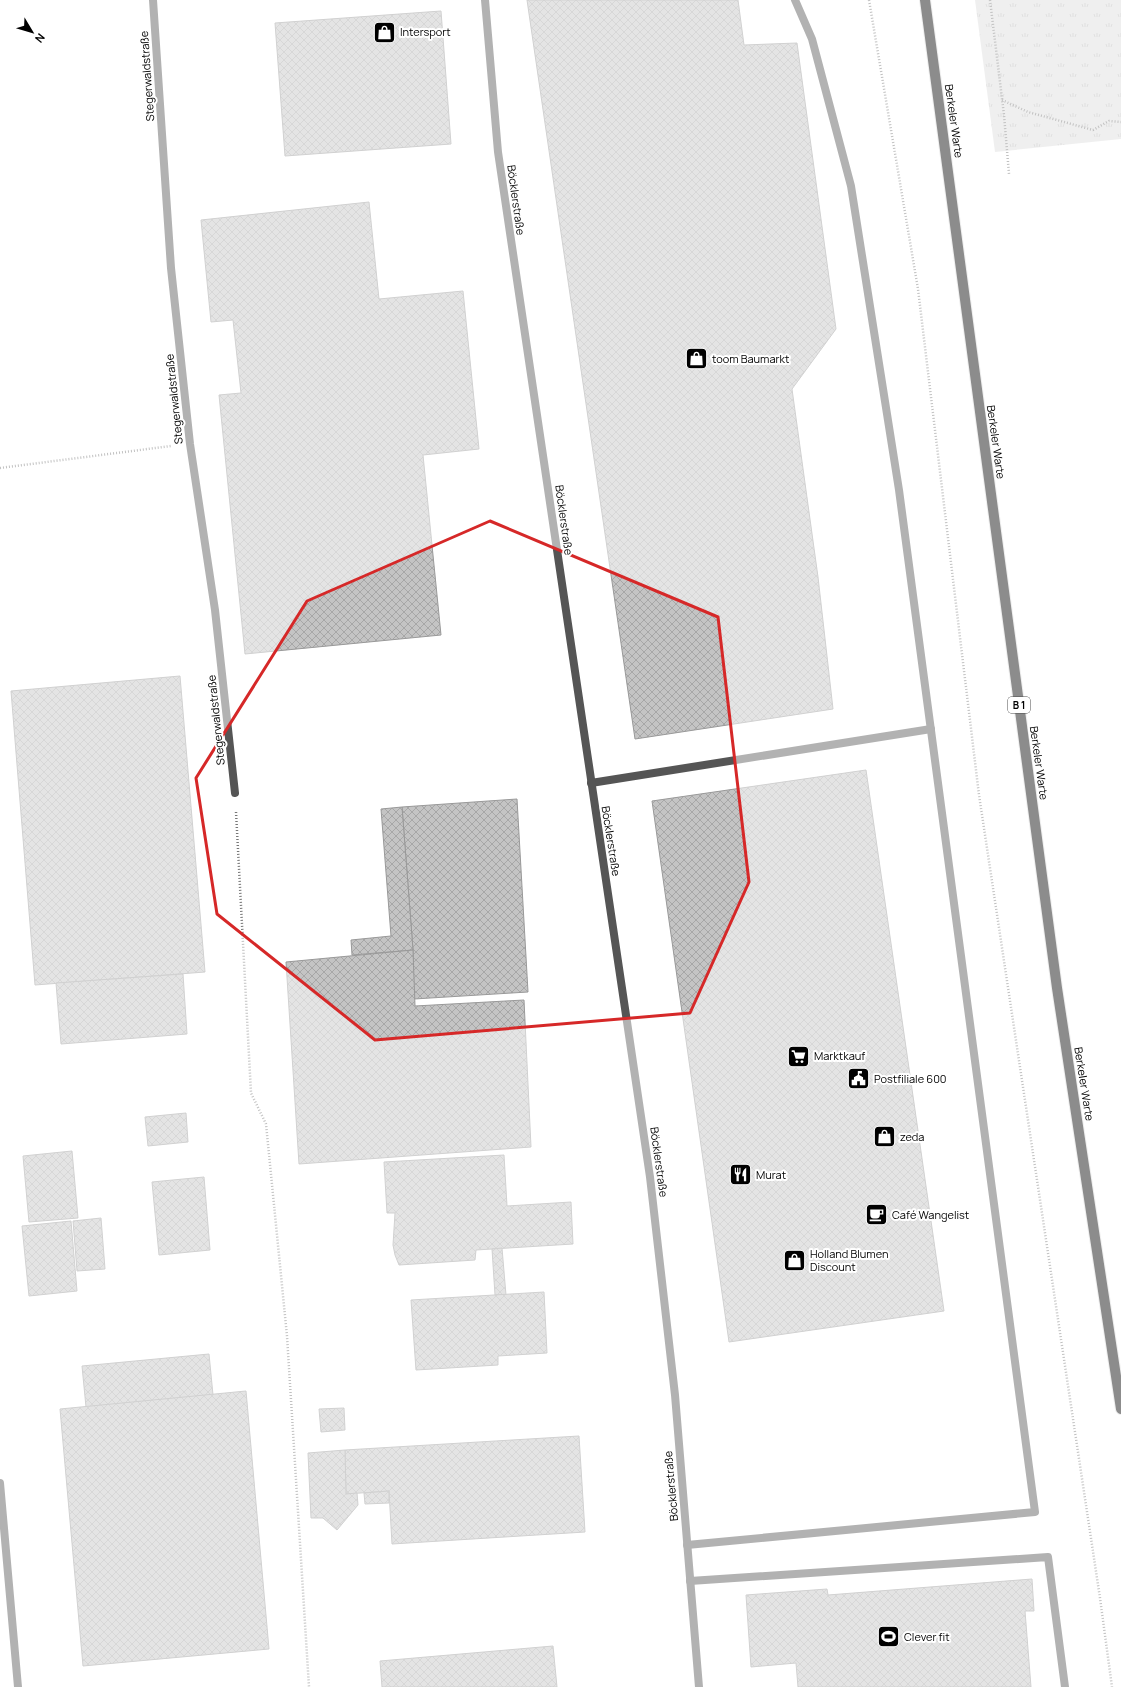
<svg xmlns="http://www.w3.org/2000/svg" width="1121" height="1687" font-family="Manrope,sans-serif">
<defs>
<pattern id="grass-tufts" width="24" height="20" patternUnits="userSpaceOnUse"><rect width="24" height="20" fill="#dcdcdc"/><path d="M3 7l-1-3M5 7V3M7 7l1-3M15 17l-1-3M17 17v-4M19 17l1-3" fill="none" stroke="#bbb"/></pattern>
<pattern id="building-cross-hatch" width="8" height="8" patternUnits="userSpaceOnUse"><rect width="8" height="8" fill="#c4c4c4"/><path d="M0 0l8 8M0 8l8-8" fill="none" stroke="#a7a7a7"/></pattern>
</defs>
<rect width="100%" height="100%" fill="#fff"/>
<polygon fill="url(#grass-tufts)" points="975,0 1121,0 1121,139 995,152"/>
<g fill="url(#building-cross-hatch)" stroke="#999">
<polygon points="527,0 738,0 744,45 797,43 836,329 792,389 818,577 833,709 635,739"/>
<polygon points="441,11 451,144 285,156 275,23"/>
<polygon points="369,202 379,299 463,291 479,449 423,455 441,635 245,654 219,395 241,393 233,320 211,322 201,220"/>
<polygon points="180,676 205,972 35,985 11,691"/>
<polygon points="866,770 944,1311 729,1342 652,801"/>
<polygon points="517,799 528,992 414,999 413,950 402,807"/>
<polygon points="402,807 413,950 352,955 351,940 391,936 381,809"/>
<polygon points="413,950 415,1006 524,1000 531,1147 299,1164 286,962"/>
<polygon points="183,974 187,1034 61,1044 56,983"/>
<polygon points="186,1113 188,1142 148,1146 145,1117"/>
<polygon points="72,1151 78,1218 29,1222 23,1156"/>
<polygon points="504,1155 507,1206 571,1202 573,1244 476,1250 475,1260 399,1265 395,1255 393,1245 395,1213 387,1213 384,1162"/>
<polygon points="204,1177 210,1250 159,1255 152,1182"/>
<polygon points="101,1218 105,1269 77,1271 73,1221"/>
<polygon points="71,1221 77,1291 29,1296 22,1226"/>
<polygon points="502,1248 506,1295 495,1295 492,1249"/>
<polygon points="544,1292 547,1353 498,1356 498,1365 416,1370 411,1300"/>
<polygon points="209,1354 213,1395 86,1407 82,1366"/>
<polygon points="246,1391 269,1649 83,1666 60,1409"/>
<polygon points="344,1408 345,1430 321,1432 319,1409"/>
<polygon points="579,1436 585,1532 392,1544 389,1491 346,1494 345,1450"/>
<polygon points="345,1450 346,1494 357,1493 358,1505 337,1530 323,1518 311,1518 308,1453"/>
<polygon points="389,1491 389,1503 365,1504 364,1493"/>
<polygon points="1032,1579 1034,1611 1025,1611 1031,1687 798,1687 796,1663 751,1667 746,1595 827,1589 828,1595"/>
<polygon points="553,1646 557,1687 382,1687 380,1661"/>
</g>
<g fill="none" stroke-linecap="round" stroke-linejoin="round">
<defs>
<polyline id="primary" points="925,0 1057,988 1121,1409"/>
</defs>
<use href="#primary" stroke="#dbdbdb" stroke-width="12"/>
<g stroke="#777" stroke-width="2.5" stroke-dasharray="1 2" stroke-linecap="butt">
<polyline points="869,0 918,289 979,795 1100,1598 1112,1687"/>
<polyline points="990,0 1004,115 1009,174"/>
<polyline points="1002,100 1028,112 1093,130 1109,121 1121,122"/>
<polyline points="0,468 171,446"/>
<polyline points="236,812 251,1093 266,1124 287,1336 309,1687"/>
</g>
<g stroke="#555" stroke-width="8">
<polyline points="591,783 931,729"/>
<polyline points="687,1545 1035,1512 899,490 851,186 812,39 795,0"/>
<polyline points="690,1581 1048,1557 1065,1687"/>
</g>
<g stroke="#555" stroke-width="8">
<polyline points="153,0 171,268 190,444 215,610 235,793"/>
<polyline points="485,0 498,152 650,1177 675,1395 699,1687"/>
<polyline points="0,1483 18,1687"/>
</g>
<use href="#primary" stroke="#000" stroke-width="10"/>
</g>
<path d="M0 0H1121V1687H0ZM490,521L718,617L749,882L690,1013L375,1040L217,914L196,778L307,601Z" fill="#fff" fill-opacity=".55" fill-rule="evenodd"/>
<path fill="none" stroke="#d62828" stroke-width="3" stroke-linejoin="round" d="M490,521L718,617L749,882L690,1013L375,1040L217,914L196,778L307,601Z"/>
<defs>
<symbol id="shop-square" viewBox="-11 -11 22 22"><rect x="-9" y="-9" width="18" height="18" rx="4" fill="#000" stroke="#fff"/><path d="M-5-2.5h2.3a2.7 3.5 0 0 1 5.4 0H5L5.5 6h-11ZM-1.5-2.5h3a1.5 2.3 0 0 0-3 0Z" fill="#fff"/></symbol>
<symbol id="supermarket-square" viewBox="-11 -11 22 22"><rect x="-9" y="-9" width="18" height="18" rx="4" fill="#000" stroke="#fff"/><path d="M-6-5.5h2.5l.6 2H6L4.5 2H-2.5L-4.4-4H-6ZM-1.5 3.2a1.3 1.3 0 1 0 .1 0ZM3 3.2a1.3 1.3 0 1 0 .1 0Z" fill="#fff"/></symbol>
<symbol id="civic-square" viewBox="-11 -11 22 22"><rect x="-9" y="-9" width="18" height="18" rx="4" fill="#000" stroke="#fff"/><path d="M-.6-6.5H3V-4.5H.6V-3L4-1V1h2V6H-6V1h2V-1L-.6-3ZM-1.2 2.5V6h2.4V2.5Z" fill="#fff"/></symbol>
<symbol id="restaurant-square" viewBox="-11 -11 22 22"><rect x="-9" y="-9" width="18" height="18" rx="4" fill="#000" stroke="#fff"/><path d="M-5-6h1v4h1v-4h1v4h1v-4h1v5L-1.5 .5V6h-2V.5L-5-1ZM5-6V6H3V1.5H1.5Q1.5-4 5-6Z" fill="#fff"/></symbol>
<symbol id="cafe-square" viewBox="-11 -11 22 22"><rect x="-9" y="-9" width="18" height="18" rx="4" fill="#000" stroke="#fff"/><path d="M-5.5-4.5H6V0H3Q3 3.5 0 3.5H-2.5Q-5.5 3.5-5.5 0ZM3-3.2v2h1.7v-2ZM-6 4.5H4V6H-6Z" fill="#fff"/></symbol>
<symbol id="stadium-square" viewBox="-11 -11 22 22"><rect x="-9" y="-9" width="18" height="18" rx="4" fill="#000" stroke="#fff"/><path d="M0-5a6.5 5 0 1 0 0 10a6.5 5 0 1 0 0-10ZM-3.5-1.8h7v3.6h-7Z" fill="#fff"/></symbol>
</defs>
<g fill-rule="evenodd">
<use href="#shop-square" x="372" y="20" width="25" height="25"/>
<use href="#shop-square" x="684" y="346" width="25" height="25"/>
<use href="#supermarket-square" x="786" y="1044" width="25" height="25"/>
<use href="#civic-square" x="846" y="1066" width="25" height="25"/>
<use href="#shop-square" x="872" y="1124" width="25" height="25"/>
<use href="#restaurant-square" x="728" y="1162" width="25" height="25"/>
<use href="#cafe-square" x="864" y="1202" width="25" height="25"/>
<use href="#shop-square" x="782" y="1248" width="25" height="25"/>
<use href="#stadium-square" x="876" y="1624" width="25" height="25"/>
</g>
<g text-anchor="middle" stroke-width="4" stroke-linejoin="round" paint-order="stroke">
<rect fill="#fff" stroke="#4c4c4c" stroke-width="1" x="1008" y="697" width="22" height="16" rx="3"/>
<g font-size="10" font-weight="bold" fill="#000">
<text x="1019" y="709">B 1</text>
</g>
<g font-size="11" fill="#000" stroke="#fff" text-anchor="start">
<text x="400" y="36">Intersport</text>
<text x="712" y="363">toom Baumarkt</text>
<text x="814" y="1060">Marktkauf</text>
<text x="874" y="1083">Postfiliale 600</text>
<text x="900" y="1141">zeda</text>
<text x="756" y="1179">Murat</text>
<text x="892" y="1219">Café Wangelist</text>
<text x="810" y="1258">Holland Blumen<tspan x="810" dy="13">Discount</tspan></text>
<text x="904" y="1641">Clever fit</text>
</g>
<g font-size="11" fill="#000" stroke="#fff">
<text transform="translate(147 76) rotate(-94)" y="4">Stegerwaldstraße</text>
<text transform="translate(954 121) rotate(82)" y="4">Berkeler Warte</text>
<text transform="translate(516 200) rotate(82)" y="4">Böcklerstraße</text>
<text transform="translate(174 399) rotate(-96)" y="4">Stegerwaldstraße</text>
<text transform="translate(996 442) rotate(82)" y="4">Berkeler Warte</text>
<text transform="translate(564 520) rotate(82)" y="4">Böcklerstraße</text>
<text transform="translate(216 720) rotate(-96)" y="4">Stegerwaldstraße</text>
<text transform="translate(1039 763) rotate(82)" y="4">Berkeler Warte</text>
<text transform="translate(611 841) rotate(81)" y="4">Böcklerstraße</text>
<text transform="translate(1084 1084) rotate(81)" y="4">Berkeler Warte</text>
<text transform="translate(659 1162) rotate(82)" y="4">Böcklerstraße</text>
<text transform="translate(671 1486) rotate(-95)" y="4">Böcklerstraße</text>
</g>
</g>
<g transform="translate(32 32) rotate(128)" stroke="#ffffff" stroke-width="3" paint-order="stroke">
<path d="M0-3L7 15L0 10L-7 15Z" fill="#000000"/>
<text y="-6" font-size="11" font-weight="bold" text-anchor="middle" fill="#000000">N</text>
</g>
</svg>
